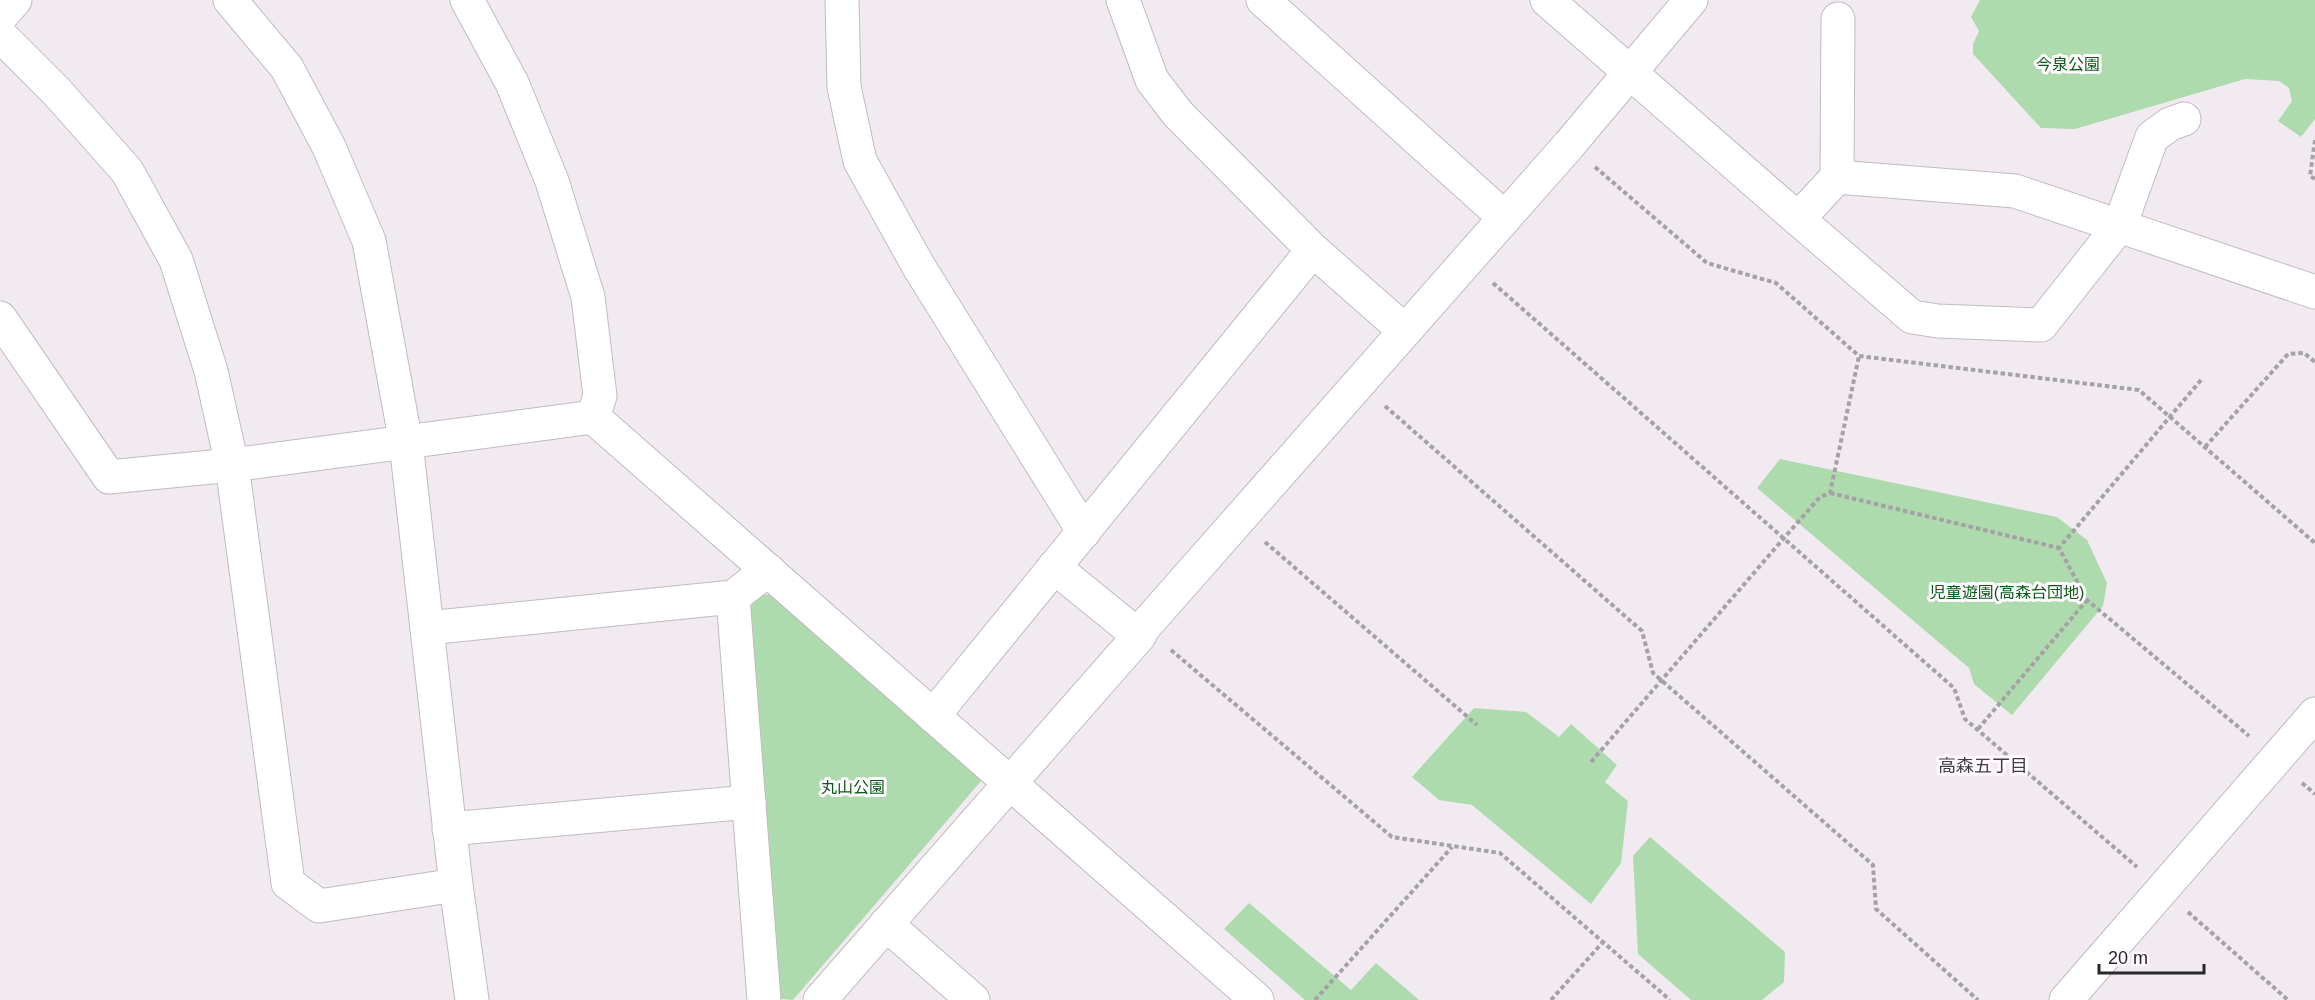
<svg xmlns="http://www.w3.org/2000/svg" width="2315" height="1000" font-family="Helvetica,'Noto Sans JP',sans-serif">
<rect width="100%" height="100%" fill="#f1ebf1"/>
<g fill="#aedbae">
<polygon points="1980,0 2315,0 2315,119 2301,137 2278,121 2292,101 2289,88 2279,81 2245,79 2075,129 2041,128 1973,54 1973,44 1979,31 1971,17"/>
<polygon points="1780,459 2057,517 2087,540 2107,583 2103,606 2012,715 1974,684 1969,668 1757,488"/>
<polygon points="777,594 982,780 793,1000 773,998 746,612 760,595"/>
<polygon points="1474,708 1526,712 1559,737 1571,724 1617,765 1605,782 1628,801 1621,863 1591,904 1472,805 1439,800 1412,777"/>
<polygon points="1650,837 1785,952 1784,982 1762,1000 1691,1000 1638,954 1633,856"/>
<polygon points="1249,903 1351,990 1376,963 1419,1000 1305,1000 1224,929"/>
</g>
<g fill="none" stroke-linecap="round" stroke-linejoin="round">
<defs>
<g id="minor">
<polyline points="230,0 287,68 329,147 369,241 406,443 456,885 472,1000"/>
<polyline points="467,0 512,83 552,181 588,297 600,396 593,417"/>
<polyline points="842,0 844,87 860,161 919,267 1084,532"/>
<polyline points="1123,0 1152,80 1178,114 1313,250 1405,331"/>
<polyline points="1263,0 1505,218"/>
<polyline points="1547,0 1798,219 1837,177 2015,191 2315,292"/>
<polyline points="0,17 15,0"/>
<polyline points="0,35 57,92 127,171 176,260 211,371 232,465 288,883 319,906 456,885"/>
<polyline points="1837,177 1838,19"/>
<polyline points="1798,219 1912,317 1938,321 2041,325 2120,225 2152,137 2170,124 2184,119"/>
<polyline points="0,318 109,477 232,465 593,417 1257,1000"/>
<polyline points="1054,567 1139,636"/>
<polyline points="427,628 733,597"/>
<polyline points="933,716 1313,250"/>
<polyline points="449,829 749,802"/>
<polyline points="886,924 973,1000"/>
<polyline points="764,1000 733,597 768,570"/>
<polyline points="820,1000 1139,636 1144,627 1569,145 1691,0"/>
<polyline points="2066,1000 2315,714"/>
</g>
</defs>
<use href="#minor" stroke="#c1bbc1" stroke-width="35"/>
<g stroke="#a6a1a6" stroke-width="4" stroke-dasharray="4.5 3" stroke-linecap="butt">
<polyline points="2315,140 2310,176 2315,179"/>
<polyline points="1595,167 1707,263 1776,283 1859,356 2139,390 2315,543"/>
<polyline points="1493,283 1954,688 1965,719 2137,867"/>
<polyline points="2201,380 2059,548 2087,600 2249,736"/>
<polyline points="1385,406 1642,631 1653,673 1873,865 1876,909 1978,1000"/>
<polyline points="2205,447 2288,354 2304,353 2315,362"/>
<polyline points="1830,493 2059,548"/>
<polyline points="1265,542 1477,725"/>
<polyline points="1171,650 1392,837 1500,853 1670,1000"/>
<polyline points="1978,729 2087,600"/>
<polyline points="1591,762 1784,538 1820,497 1830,493 1859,356"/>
<polyline points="2302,783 2315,794"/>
<polyline points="2188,912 2288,1000"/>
<polyline points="1315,1000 1452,847"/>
<polyline points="1551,1000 1603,942"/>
</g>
<use href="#minor" stroke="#fff" stroke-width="33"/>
</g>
<g text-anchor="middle" stroke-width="6" stroke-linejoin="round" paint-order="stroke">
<g font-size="16" fill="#085b17" stroke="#fff9ff">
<text x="2068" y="70">今泉公園</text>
<text x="2007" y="598">児童遊園(高森台団地)</text>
<text x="853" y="793">丸山公園</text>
</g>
<g font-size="18" fill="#433e43" stroke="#fff9ff">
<text x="1983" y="772">高森五丁目</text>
</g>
</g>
<path d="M2099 964v9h105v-9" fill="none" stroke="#292729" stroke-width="3"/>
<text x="2108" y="964" font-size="18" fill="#292729" stroke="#fff9ff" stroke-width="4.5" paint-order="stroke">20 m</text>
</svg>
